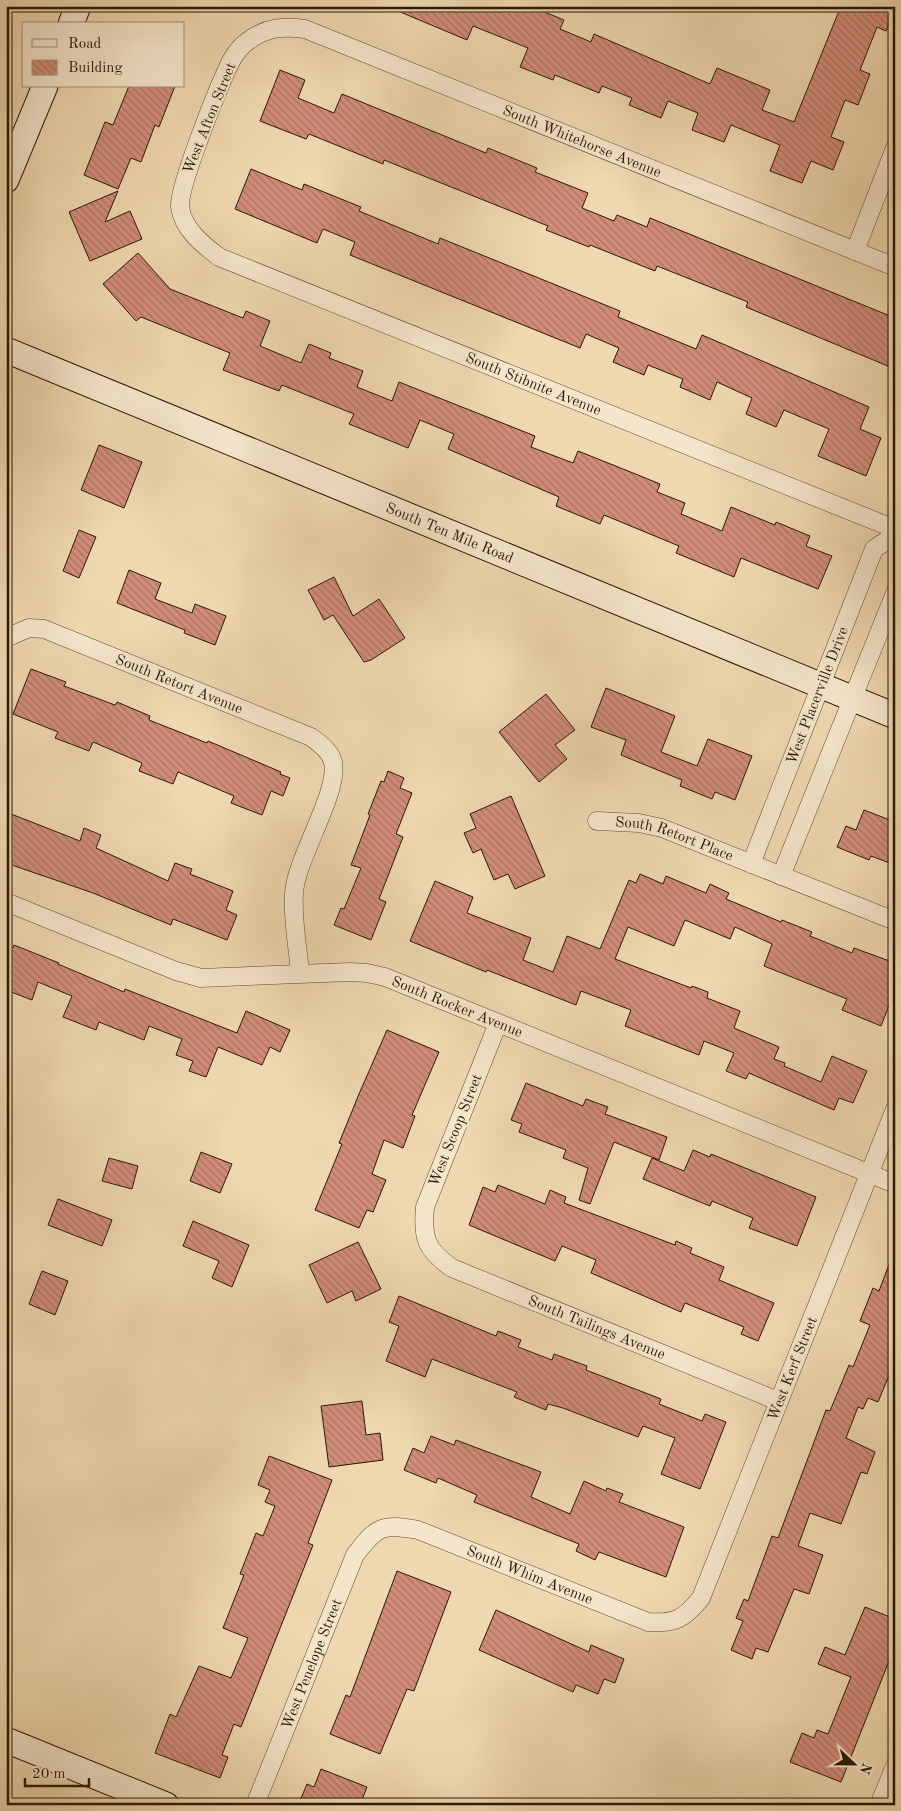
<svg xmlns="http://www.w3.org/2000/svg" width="901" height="1811" font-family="'Old Standard TT',serif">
<defs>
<pattern id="building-back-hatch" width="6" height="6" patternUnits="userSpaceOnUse" patternTransform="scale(1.25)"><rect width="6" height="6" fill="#d28d79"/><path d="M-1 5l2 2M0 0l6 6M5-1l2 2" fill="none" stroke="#ab7261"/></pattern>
</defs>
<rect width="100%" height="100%" fill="#efd7af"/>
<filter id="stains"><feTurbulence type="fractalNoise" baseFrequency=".004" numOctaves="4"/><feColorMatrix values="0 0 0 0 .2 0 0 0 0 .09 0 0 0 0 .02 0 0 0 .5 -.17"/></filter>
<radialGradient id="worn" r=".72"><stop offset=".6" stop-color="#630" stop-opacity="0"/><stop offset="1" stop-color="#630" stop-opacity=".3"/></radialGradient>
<g fill="url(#building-back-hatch)" stroke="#2a1803">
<polygon points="386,6 530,6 564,20 560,29 591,42 594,34 710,84 717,68 770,90 762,110 794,122 841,6 895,8 886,31 877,27 860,70 870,74 858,105 845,100 831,137 844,142 833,170 811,161 802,183 770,171 780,145 731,125 724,142 692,130 698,113 668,101 661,118 629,105 632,98 602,86 599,93 555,75 553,80 520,67 528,48 473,26 467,40"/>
<polygon points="280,70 305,80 298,98 334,113 342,94 486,153 488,148 537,168 535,172 588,193 582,208 614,221 617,215 647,227 650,218 895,318 895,369 746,307 748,302 657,266 655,271 590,245 589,247 546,230 548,226 384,160 383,164 309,134 306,139 260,121"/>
<polygon points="129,86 175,86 159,127 155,125 141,162 131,158 118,189 84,175 105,122 113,125"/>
<polygon points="251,169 302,190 304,184 361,207 359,211 438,244 440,238 620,311 618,317 696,349 702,335 869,407 860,429 881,438 866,476 818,456 829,429 784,410 776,427 746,414 752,398 717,382 710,400 680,387 683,379 648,365 644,375 613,362 619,348 586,334 580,348 350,255 355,242 323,229 317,243 235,209"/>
<polygon points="118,191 105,222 130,211 142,239 90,261 69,212"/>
<polygon points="138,253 170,289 243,318 246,311 270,321 260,346 301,363 309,344 331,353 329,358 363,371 357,387 392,401 399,382 535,436 531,447 573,463 578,451 638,475 660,484 657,492 685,503 681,514 722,531 731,507 775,525 776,522 810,536 806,546 832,556 818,589 741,558 734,577 676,553 679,546 604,515 600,524 556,506 559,497 448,449 454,434 420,420 408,448 349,424 354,414 282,385 279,391 223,370 230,353 141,317 136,321 103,284"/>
<polygon points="99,445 142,462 124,508 81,490"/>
<polygon points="79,530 96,537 79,578 63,571"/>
<polygon points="129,570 161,583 155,599 192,613 195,604 226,616 215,645 184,633 185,630 117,603"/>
<polygon points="334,577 353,616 379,599 405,638 371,660 364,662 333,615 324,620 308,590"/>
<polygon points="31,669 66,682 64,686 115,705 117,702 150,716 149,720 207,743 208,741 281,772 280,774 290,778 283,796 271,791 262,815 231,803 234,796 178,772 173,784 139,771 142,763 93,742 89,751 55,738 58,732 13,714"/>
<polygon points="606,688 675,716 661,752 697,766 708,739 752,756 735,800 715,792 712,799 680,786 682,780 621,755 626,740 591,727"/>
<polygon points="546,694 575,730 555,745 567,759 539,782 499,732"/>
<polygon points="388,771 404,778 400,788 412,793 396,834 403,837 379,899 386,902 371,940 334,925 341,908 344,909 361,868 351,865 370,815 368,814 381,781 384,782"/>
<polygon points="511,796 545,876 515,889 508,874 494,880 481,849 473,853 464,833 476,828 470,814"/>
<polygon points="864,810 895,822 895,865 871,856 869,860 837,847 846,826 856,830"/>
<polygon points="6,812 80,841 84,828 101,835 96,848 168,881 175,863 192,869 190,874 233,891 226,910 237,915 227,940 173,919 171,925 93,893 6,863"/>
<polygon points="640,874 663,884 666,876 706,893 710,884 729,893 726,899 781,922 782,920 812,932 810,936 852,953 854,948 895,963 895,990 881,1026 842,1010 847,999 764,966 772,944 735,927 730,939 685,920 674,946 628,927 615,959 691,988 692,986 708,992 707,998 740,1011 734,1028 779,1047 774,1059 785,1063 784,1066 821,1082 832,1056 867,1071 853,1103 839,1098 834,1110 749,1073 746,1079 726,1071 734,1053 704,1041 699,1055 625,1026 631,1010 581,991 576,1005 487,970 486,972 410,941 435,881 473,897 467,913 531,938 523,960 553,972 567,936 600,949 629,880 636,883"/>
<polygon points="14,945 59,963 58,964 124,992 125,989 237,1033 246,1011 290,1030 280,1052 270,1047 262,1065 218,1047 206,1077 189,1071 193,1061 176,1055 182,1039 149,1026 144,1040 99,1022 96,1030 63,1017 72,996 38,982 32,1000 6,990 6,966"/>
<polygon points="387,1030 439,1052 412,1115 415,1116 403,1148 384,1140 372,1174 386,1180 373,1212 367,1210 359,1228 315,1210 342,1144 339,1143 359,1094"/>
<polygon points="526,1083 583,1106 586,1099 608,1107 605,1114 667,1137 659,1160 614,1142 590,1204 579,1200 588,1168 563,1158 566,1150 519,1132 522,1124 511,1120"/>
<polygon points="693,1150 710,1157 711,1154 816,1197 797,1246 749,1228 753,1218 712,1201 710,1206 643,1179 652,1158 684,1171"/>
<polygon points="201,1152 232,1164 220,1193 190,1181"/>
<polygon points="109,1158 138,1166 132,1189 102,1181"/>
<polygon points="498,1185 545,1204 550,1190 566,1197 564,1203 675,1245 676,1241 692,1248 690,1253 724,1267 719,1280 774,1303 758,1341 741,1334 744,1327 685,1303 681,1312 591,1273 596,1260 562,1246 555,1261 469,1225 483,1187 495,1192"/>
<polygon points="58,1199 112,1220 102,1246 48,1225"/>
<polygon points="193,1221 249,1245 232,1287 212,1278 219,1261 183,1246"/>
<polygon points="358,1242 381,1289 356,1301 352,1291 327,1303 309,1265"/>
<polygon points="893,1254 895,1361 878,1402 868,1398 863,1409 858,1407 846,1438 875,1452 867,1474 861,1472 841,1524 810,1513 798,1546 823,1555 809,1594 794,1589 768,1652 756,1648 752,1659 731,1650 743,1621 736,1618 744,1599 748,1601 772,1536 778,1538 826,1410 830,1411 849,1365 853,1367 870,1325 860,1321 873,1288 879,1291"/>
<polygon points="42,1271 68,1281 55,1315 29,1304"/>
<polygon points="399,1296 496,1336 498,1331 521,1340 518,1347 552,1360 554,1354 587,1366 586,1370 661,1399 659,1404 702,1421 705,1414 726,1422 700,1489 661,1474 675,1438 643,1426 638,1437 563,1408 548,1404 546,1410 514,1397 517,1392 432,1359 425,1377 386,1361 399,1326 389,1322"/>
<polygon points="362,1401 366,1435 380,1433 383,1460 329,1467 321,1406"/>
<polygon points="431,1436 454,1445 456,1440 541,1472 531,1497 570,1514 584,1481 606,1491 607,1488 623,1494 619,1502 684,1527 666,1577 599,1552 595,1560 576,1551 579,1544 474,1502 477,1495 438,1478 436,1483 404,1470 413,1448 424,1453"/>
<polygon points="269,1456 332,1480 308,1543 313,1545 241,1727 234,1724 222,1755 228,1757 220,1778 155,1753 170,1714 176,1717 199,1666 231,1678 248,1638 223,1628 244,1575 240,1574 256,1533 263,1536 275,1506 265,1502 270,1490 258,1485"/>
<polygon points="397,1571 451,1592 414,1691 407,1689 380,1754 330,1734 346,1695 350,1697"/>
<polygon points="865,1607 895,1619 895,1646 841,1782 790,1762 802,1733 814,1738 817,1730 828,1734 851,1677 818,1664 825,1647 845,1655"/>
<polygon points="496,1610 589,1652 591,1645 624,1659 615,1683 604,1679 598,1694 576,1685 573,1692 479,1650"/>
<polygon points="321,1769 367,1787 360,1805 298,1805 307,1784 314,1787"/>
</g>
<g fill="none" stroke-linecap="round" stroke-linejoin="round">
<defs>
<g id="street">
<polyline points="855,251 895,148"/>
<path id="s1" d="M895,267L305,29C284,26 266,27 248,41C242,45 235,54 231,61C220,83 178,187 180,207C183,229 202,244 219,257L895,529"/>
<path id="s2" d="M6,638L29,628L44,629L311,737C319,743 328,749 332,759C343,787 296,857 294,893C292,919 298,947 300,973"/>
<path id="s3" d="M597,821L639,823L662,828L895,921"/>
<path id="s4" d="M751,864L874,549L895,535"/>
<polyline points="781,876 895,593"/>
<path id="s5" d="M6,902L176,971L201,978L350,972L367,973L385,977L895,1184"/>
<path id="s6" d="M498,1023L425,1207C422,1238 426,1250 452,1268L778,1401"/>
<path id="s7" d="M255,1805L355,1555C376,1527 382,1523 418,1530L648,1622C675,1624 684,1619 701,1598L895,1109"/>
<polyline points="879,1805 895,1766"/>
</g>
<g id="secondary">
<polyline points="71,24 78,6"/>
<polyline points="6,180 45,86"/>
<path id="s8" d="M6,350L895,716"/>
<polyline points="6,1740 166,1805"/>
</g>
</defs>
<use href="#street" stroke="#5b482e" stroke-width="19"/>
<use href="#secondary" stroke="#2a1803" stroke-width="27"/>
<use href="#street" stroke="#f5e5cb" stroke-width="18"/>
<use href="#secondary" stroke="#f5e5cb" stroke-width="25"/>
</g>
<g text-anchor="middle" stroke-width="4" stroke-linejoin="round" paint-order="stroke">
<g font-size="15" fill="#2a1803" stroke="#f5e5cb">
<text transform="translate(209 118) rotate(-68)" y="5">West Afton Street</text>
<text transform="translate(582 141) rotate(22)" y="5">South Whitehorse Avenue</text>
<text dy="5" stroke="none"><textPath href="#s1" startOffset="1282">South Stibnite Avenue</textPath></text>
<text dy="5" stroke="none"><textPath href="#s8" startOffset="480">South Ten Mile Road</textPath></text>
<text dy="5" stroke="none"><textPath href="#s2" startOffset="186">South Retort Avenue</textPath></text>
<text dy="5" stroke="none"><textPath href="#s4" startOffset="181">West Placerville Drive</textPath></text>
<text dy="5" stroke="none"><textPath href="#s3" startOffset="80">South Retort Place</textPath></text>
<text dy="5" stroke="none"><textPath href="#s5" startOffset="472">South Rocker Avenue</textPath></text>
<text transform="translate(455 1130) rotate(-68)" y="5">West Scoop Street</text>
<text dy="5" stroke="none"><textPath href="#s6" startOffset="426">South Tailings Avenue</textPath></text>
<text dy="5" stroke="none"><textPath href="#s7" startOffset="900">West Kerf Street</textPath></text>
<text dy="5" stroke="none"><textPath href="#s7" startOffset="464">South Whim Avenue</textPath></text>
<text dy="5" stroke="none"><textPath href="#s7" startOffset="152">West Penelope Street</textPath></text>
</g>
</g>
<rect width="901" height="1811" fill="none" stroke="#efd7af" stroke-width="25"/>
<rect x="8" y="8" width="886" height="1796" fill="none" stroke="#2a1803" stroke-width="2.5"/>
<rect x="12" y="12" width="876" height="1786" fill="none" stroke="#2a1803"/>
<rect x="22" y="22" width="162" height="65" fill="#f5e5cb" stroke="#a4937b"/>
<rect x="32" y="39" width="25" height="8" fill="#f5e5cb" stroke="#a4937b"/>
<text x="68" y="48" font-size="15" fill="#2a1803">Road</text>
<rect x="32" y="60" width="25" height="15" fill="url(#building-back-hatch)" stroke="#a4937b"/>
<text x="68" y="72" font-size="15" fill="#2a1803">Building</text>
<g transform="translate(854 1764) rotate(112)" stroke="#f5e5cb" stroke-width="4" paint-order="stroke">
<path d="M0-4L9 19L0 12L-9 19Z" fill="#2a1803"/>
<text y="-8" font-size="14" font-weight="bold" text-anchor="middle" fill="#2a1803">N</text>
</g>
<path d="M25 1778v8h64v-8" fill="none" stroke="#2a1803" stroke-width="2.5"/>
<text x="32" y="1778" font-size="15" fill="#2a1803" stroke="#f5e5cb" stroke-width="4" paint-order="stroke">20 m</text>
<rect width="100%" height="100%" filter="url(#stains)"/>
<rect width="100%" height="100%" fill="url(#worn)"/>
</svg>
